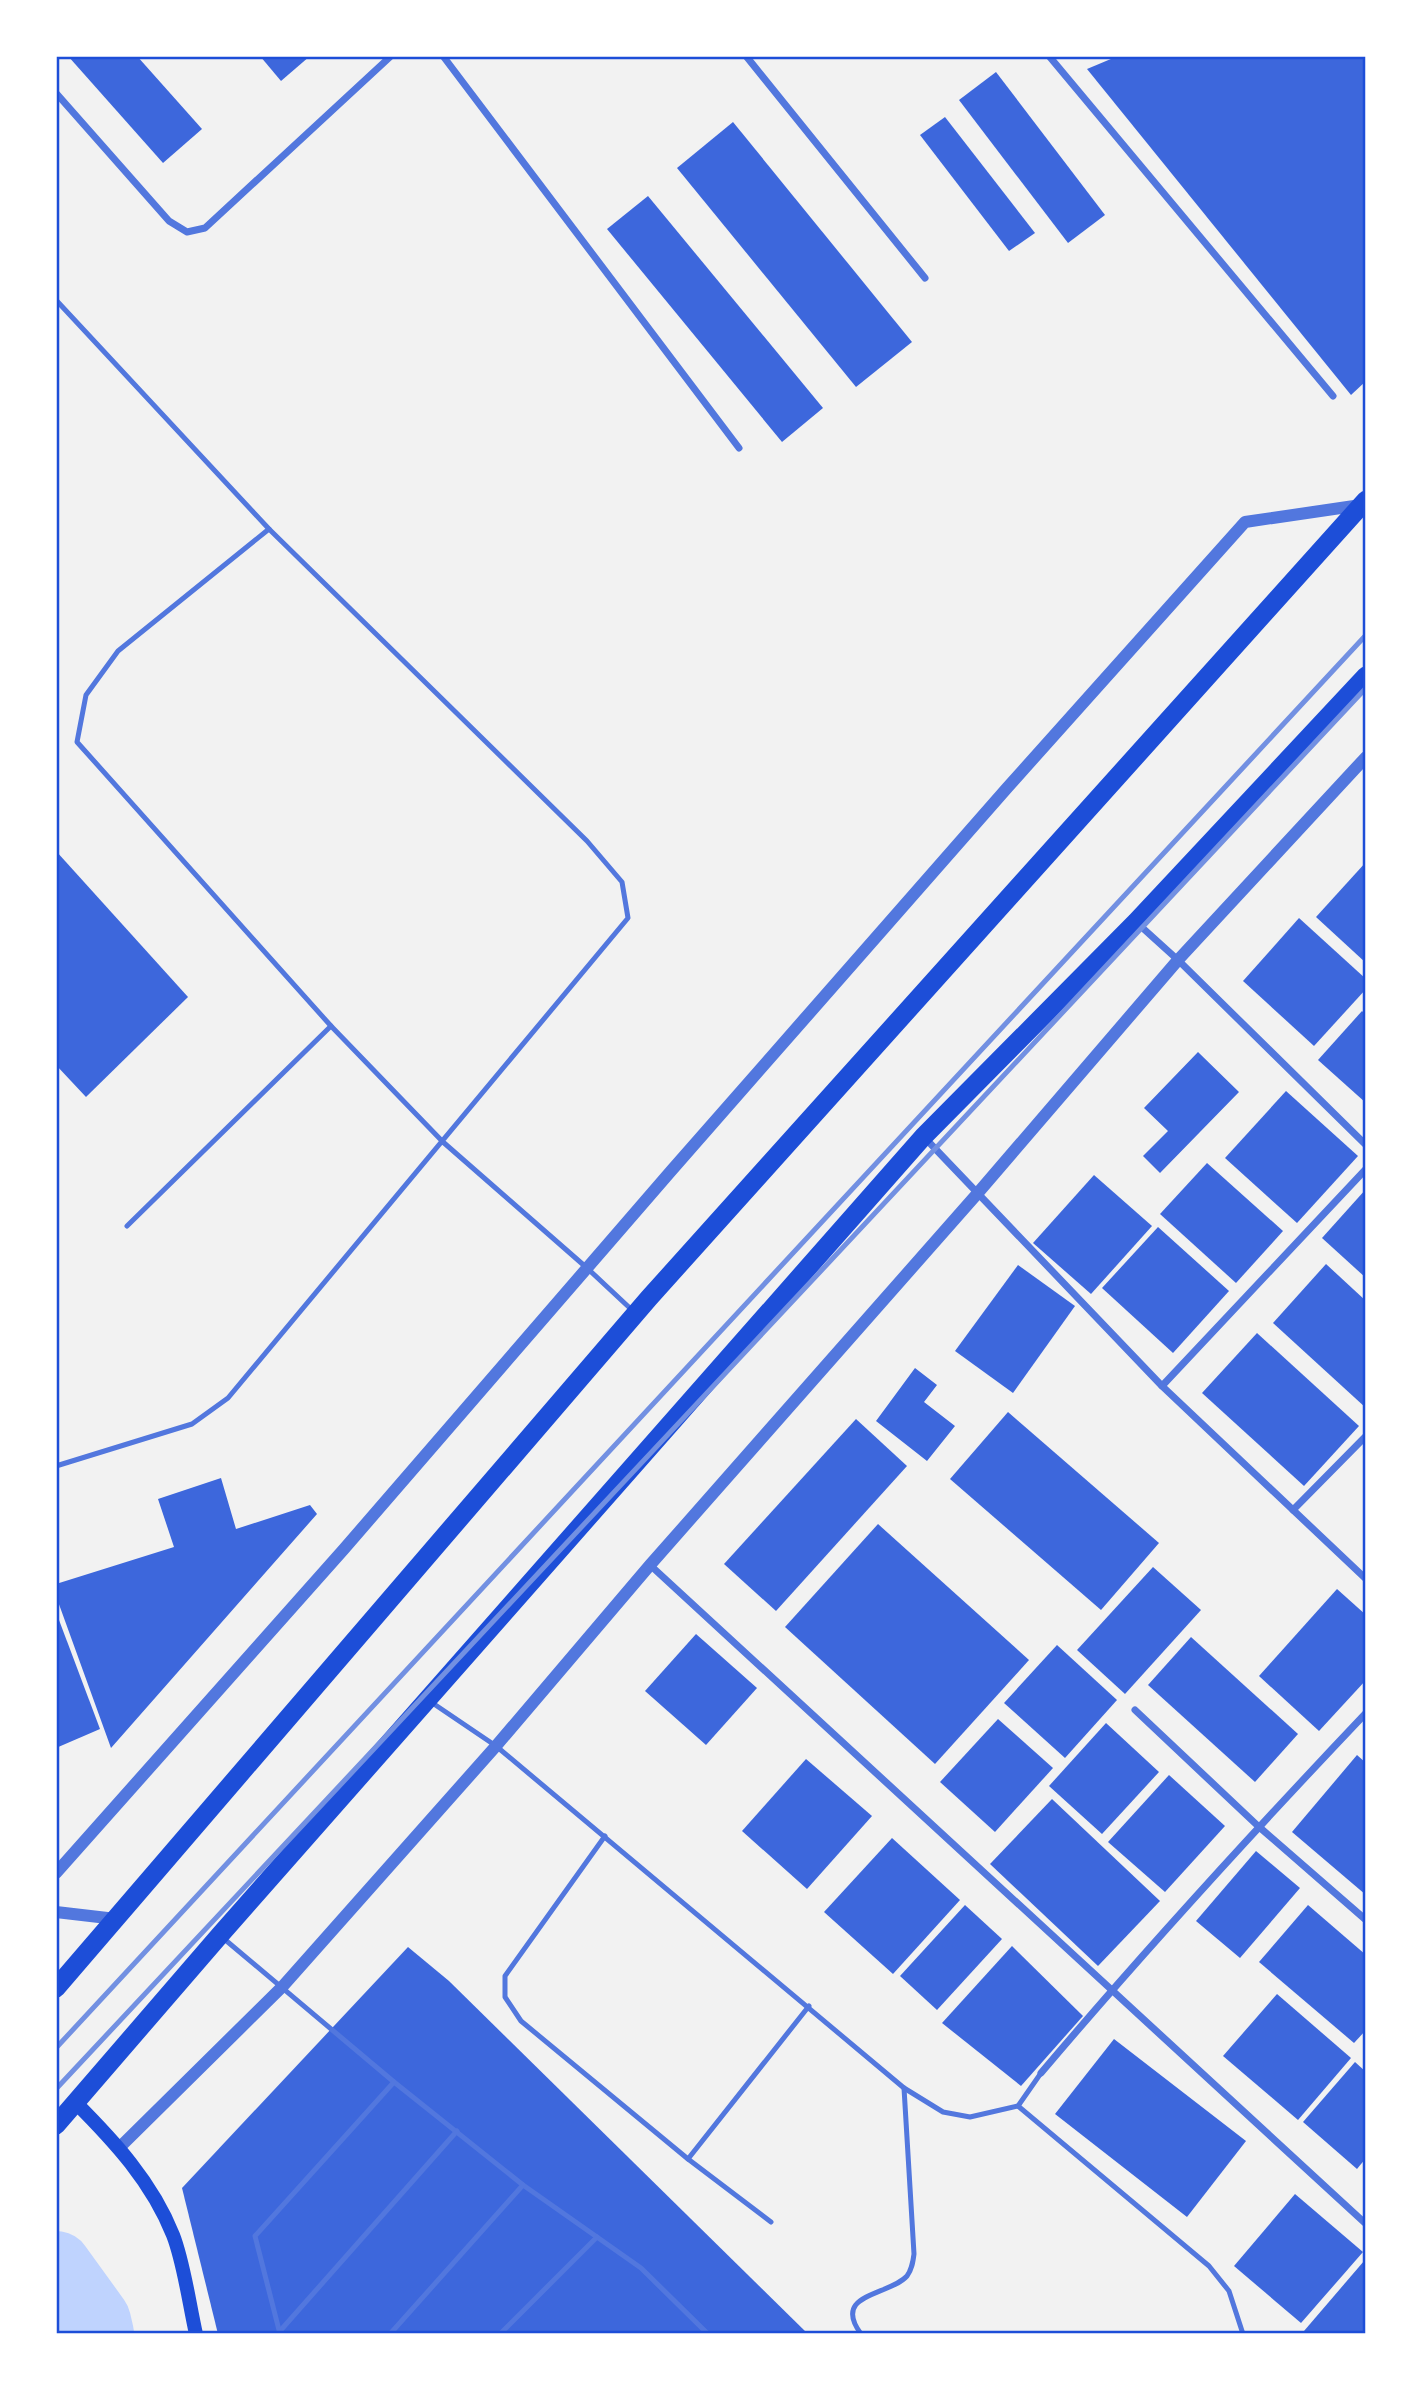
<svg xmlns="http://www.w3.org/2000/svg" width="1422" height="2390" font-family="'DejaVu Sans',sans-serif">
<rect width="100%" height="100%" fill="#f2f2f2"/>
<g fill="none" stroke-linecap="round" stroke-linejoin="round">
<polyline stroke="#bfd3fe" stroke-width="72" points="56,2267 95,2321 98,2334"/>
</g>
<g fill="#3d67dc">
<polygon points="68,56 137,56 202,129 163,163"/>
<polygon points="260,56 310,56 281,81"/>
<polygon points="1118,56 1366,56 1366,381 1351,395 1087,69"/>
<polygon points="996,72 1105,215 1068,243 959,100"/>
<polygon points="945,117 1035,233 1009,251 920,135"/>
<polygon points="733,122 912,342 856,387 677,168"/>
<polygon points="648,196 823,408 782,442 607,229"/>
<polygon points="56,851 188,997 86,1097 56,1065"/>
<polygon points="1366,862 1366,963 1316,917"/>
<polygon points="1299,918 1366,979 1366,989 1314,1046 1243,981"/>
<polygon points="1362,1011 1366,1015 1366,1103 1318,1060"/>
<polygon points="1198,1052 1239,1092 1160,1173 1143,1156 1168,1131 1144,1108"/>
<polygon points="1286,1091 1358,1156 1297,1223 1225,1158"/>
<polygon points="1207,1163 1283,1231 1236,1283 1160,1214"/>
<polygon points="1094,1175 1152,1226 1091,1294 1033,1243"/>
<polygon points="1366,1189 1366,1278 1322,1238"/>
<polygon points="1158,1227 1229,1291 1173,1353 1102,1288"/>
<polygon points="1326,1264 1366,1301 1366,1408 1273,1323"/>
<polygon points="1018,1265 1075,1306 1013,1393 955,1351"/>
<polygon points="1257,1333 1359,1426 1304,1486 1202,1393"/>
<polygon points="915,1368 937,1385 924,1402 955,1426 927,1461 876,1421"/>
<polygon points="1008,1412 1159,1543 1101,1610 950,1479"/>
<polygon points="856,1419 907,1466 776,1611 724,1564"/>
<polygon points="221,1478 236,1529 310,1505 317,1514 111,1748 56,1596 56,1584 174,1547 158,1499"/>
<polygon points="878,1524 1029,1660 935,1764 785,1627"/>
<polygon points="1153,1567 1201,1610 1125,1694 1077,1650"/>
<polygon points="1337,1589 1366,1615 1366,1680 1319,1731 1259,1676"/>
<polygon points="56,1612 100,1729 56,1748"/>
<polygon points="696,1634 757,1688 706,1745 645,1691"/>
<polygon points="1191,1637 1298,1734 1255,1782 1148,1685"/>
<polygon points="1057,1645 1117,1700 1065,1758 1004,1703"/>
<polygon points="998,1719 1053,1768 995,1832 940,1782"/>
<polygon points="1106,1723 1159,1772 1102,1834 1049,1786"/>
<polygon points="1357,1755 1366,1763 1366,1895 1292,1832"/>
<polygon points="806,1759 872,1816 807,1889 742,1831"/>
<polygon points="1169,1775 1225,1826 1165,1892 1108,1842"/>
<polygon points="1052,1799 1160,1901 1098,1966 990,1864"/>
<polygon points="892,1838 960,1900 893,1974 824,1912"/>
<polygon points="1256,1851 1300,1888 1240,1958 1196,1921"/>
<polygon points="965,1905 1002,1939 937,2010 900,1976"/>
<polygon points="1308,1905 1366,1955 1366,2030 1354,2043 1259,1962"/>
<polygon points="1012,1946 1083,2016 1021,2086 942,2023"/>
<polygon points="408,1947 449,1981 808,2334 218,2334 182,2188"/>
<polygon points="1277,1994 1351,2058 1298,2120 1223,2056"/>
<polygon points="1114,2039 1246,2141 1187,2217 1055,2114"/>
<polygon points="1355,2062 1366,2072 1366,2158 1357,2169 1303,2122"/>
<polygon points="1295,2194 1363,2252 1301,2323 1234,2266"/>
<polygon points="1364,2261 1366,2263 1366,2334 1307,2334 1304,2331"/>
</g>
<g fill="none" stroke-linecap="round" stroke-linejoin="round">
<g stroke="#5277de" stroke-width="5">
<polyline points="56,300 269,529"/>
<polyline points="127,1226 331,1026"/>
<polyline points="56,1466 192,1424 228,1398 628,918 622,882 587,841 269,529 118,651 86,695 77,742 331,1026 443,1142 587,1268 633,1311"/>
<polyline points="431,1702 496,1746 904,2088 943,2112 970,2117 1018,2106 1041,2073"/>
<polyline points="605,1836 505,1976 505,1997 521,2021 688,2159 771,2222"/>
<polyline points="223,1938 394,2082 523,2185 641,2268 708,2334"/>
<polyline points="1018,2106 1209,2266 1229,2291 1243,2334"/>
<polyline points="688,2159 809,2006"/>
<polyline points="280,2331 457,2131"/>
<polyline points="280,2334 255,2236 394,2082"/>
<polyline points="390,2334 523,2185"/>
<polyline points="500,2334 597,2237"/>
<path d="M861,2334C831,2293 889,2296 907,2276C912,2269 913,2262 914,2254L904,2088"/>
</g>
<g stroke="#5277de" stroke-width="7">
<polyline points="443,56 739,448"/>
<polyline points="746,56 925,278"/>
<polyline points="1049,56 1333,396"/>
<polyline points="56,93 169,221 187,232 205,228 391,56"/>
<polyline points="1136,922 1178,960 1366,1145"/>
<polyline points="924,1137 1162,1386 1366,1579"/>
<polyline points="1162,1386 1366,1169"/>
<polyline points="1293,1510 1366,1436"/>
<polyline points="650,1565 1366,2224"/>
<polyline points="1135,1710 1258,1826 1366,1920"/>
<path d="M1041,2073C1146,1949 1255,1830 1366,1713"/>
</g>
<g stroke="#5277de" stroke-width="12">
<polyline points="56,1873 344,1549 671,1171 1007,788 1245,522 1361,505"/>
<polyline points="56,1912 116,1919"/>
<polyline points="120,2147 283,1986 496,1746 650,1565 977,1194 1178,960 1366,757"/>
</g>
<path stroke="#1d4ed8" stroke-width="14" d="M75,2102C114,2141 152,2182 173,2235C184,2263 189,2303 196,2334"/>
<g stroke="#1d4ed8" stroke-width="19">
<polyline points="56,1988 649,1298 1366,500"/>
<polyline points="56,2125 220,1935 923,1137 1136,922 1366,676"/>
</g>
<g stroke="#7290e2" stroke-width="5">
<polyline points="56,2048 1366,635"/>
<polyline points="56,2089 1366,688"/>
</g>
</g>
<rect width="1422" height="2390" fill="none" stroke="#ffffff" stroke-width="116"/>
<rect x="58" y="58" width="1306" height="2274" fill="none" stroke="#1d4ed8" stroke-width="2.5"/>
</svg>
